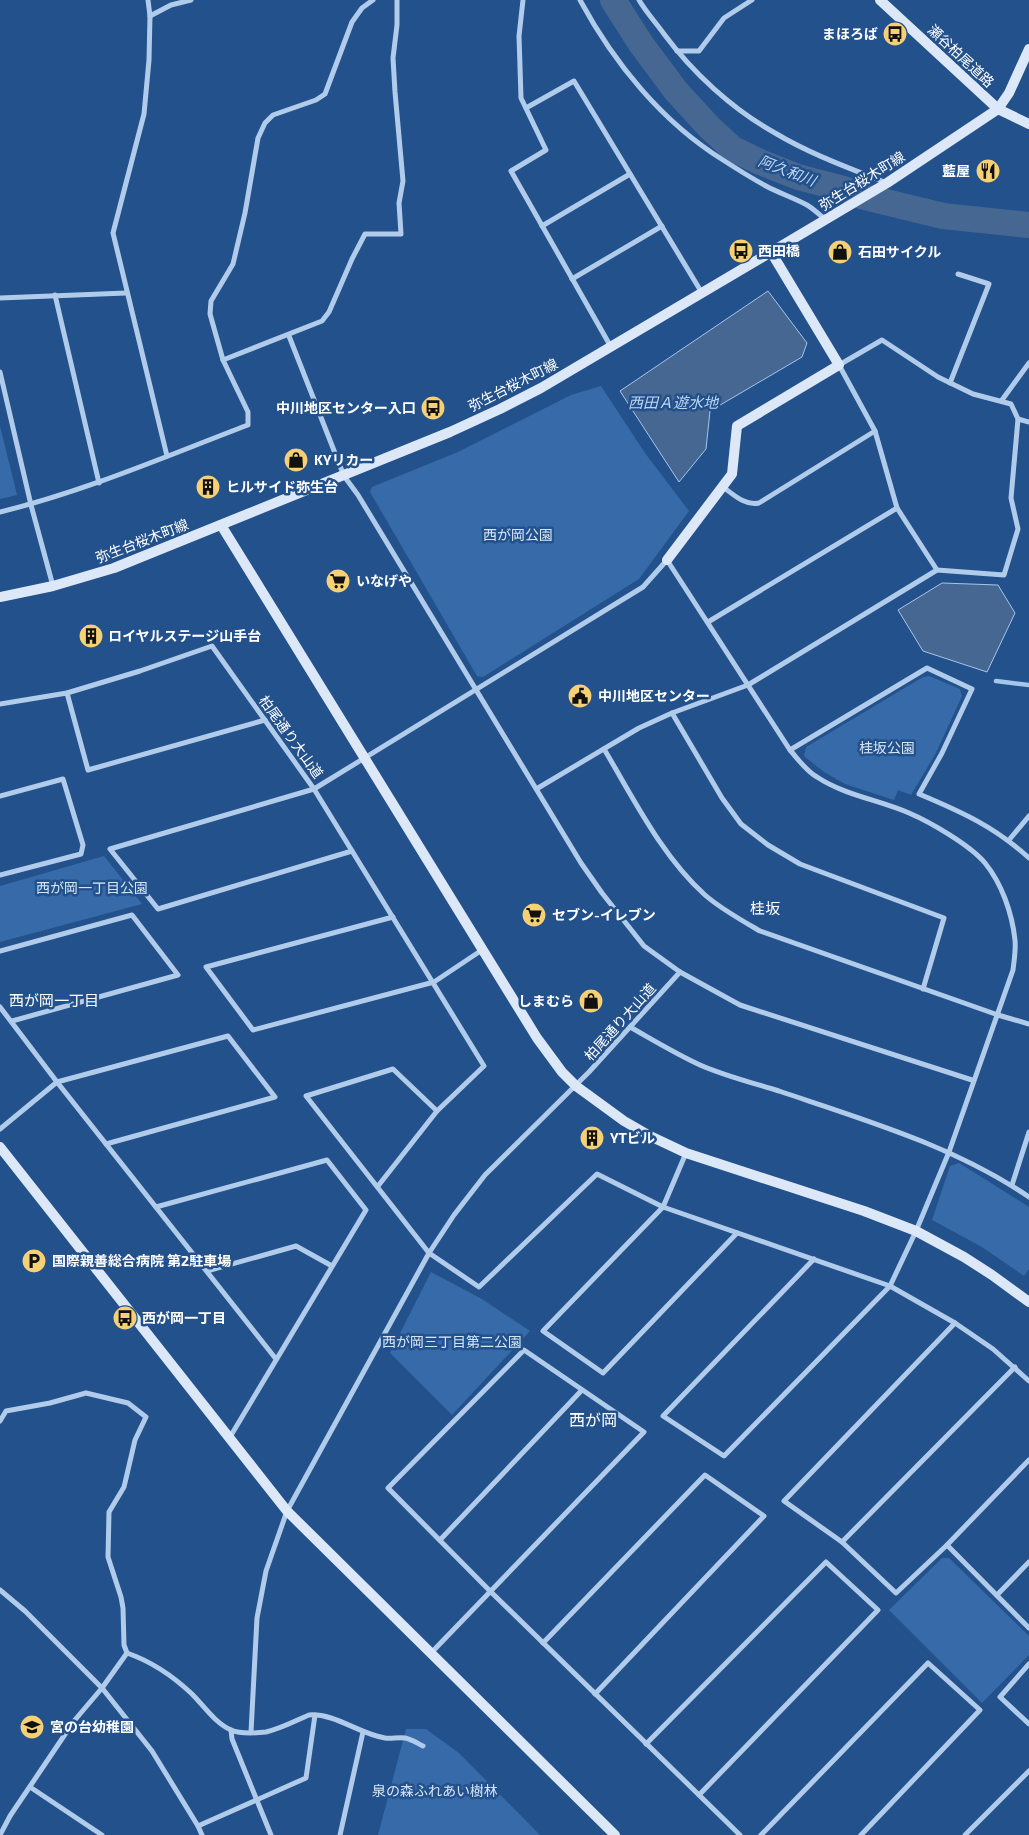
<svg xmlns="http://www.w3.org/2000/svg" width="1029" height="1835" font-family="'Exo 2','Noto Sans JP',sans-serif">
<rect width="100%" height="100%" fill="#23518b"/>
<g fill="#376aa8">
<polygon points="601,386 645,453 689,511 639,579 483,677 477,676 370,492 372,487 458,452 571,395"/>
<polygon points="0,426 17,495 0,499"/>
<polygon points="929,676 960,689 962,696 936,753 911,795 898,790 894,800 845,784 824,772 804,756 806,747 923,677"/>
<polygon points="104,856 142,904 0,942 0,886"/>
<polygon points="959,1163 1029,1207 1029,1269 1024,1276 982,1247 932,1220 950,1166"/>
<polygon points="431,1272 482,1299 530,1331 452,1415 390,1353"/>
<polygon points="942,1558 949,1558 1029,1636 1029,1655 982,1703 889,1610"/>
<polygon points="406,1729 426,1729 459,1753 540,1835 378,1835"/>
</g>
<g fill="#466791" stroke="#a5c6eb">
<polygon points="768,291 807,343 802,357 710,411 706,449 679,482 620,391"/>
<polygon points="942,583 998,585 1015,613 987,672 923,651 898,610"/>
</g>
<g fill="none" stroke-linecap="round" stroke-linejoin="round">
<polyline stroke="#a5c6eb" stroke-width="4.5" points="996,681 1029,685"/>
<polyline stroke="#466791" stroke-width="26" points="613,0 641,44 676,91 710,128 733,149 760,162 798,177 844,189 861,196 943,216 1029,225"/>
<g stroke="#b1cbeb" stroke-width="5">
<polyline points="148,0 150,16 149,60 144,114 113,233 167,456"/>
<polyline points="523,0 519,36 521,98 546,150 511,171 611,347"/>
<path d="M580,0C614,63 662,122 723,160C737,169 751,178 766,186C779,193 794,198 807,205C814,209 819,215 825,219"/>
<path d="M639,0C646,12 656,23 664,34C693,73 732,109 775,133C810,154 849,168 887,183"/>
<polyline points="150,16 171,5 191,0"/>
<polyline points="677,51 699,51 724,18 752,0"/>
<polyline points="526,108 574,81 702,293"/>
<polyline points="542,226 630,174"/>
<polyline points="572,279 662,226"/>
<polyline points="55,295 99,483"/>
<polyline points="0,298 126,293"/>
<polyline points="289,336 344,476 358,495 581,863 602,893 644,946 680,972 740,1005 972,1080"/>
<polygon points="882,340 938,377 973,394 1011,404 1018,419 1011,498 1018,529 1004,575 937,570 897,508 875,431 839,365"/>
<polyline points="223,360 322,321 329,312 352,259 365,234 401,234 399,203 403,181 395,92 393,58 397,25 397,0"/>
<polyline points="0,372 31,505 53,586"/>
<polyline points="950,383 989,284 958,274"/>
<polyline points="1002,400 1029,363"/>
<polyline points="1018,419 1029,422"/>
<path d="M723,487C734,495 745,506 759,503L875,431"/>
<path d="M0,512C86,491 166,456 248,425V412L223,360L210,314L211,301L233,264L245,213L258,138L265,123L273,115L316,100L325,94L352,22L362,8L373,0"/>
<polyline points="708,622 897,508"/>
<polyline points="67,693 88,770 265,720"/>
<polyline points="0,704 67,693 140,671 212,646 314,789 484,1066 437,1111 378,1186"/>
<polyline points="672,713 722,798 741,824 768,845 800,864 944,918 923,989"/>
<path d="M604,749C634,799 661,855 705,895C721,909 741,920 760,931L998,1015L1029,1024"/>
<path d="M790,750L927,668L972,689L942,753L919,794C962,812 995,827 1029,858"/>
<polyline points="538,788 639,728 672,713 748,685 937,570"/>
<polyline points="0,796 63,779 83,845 81,854 0,875"/>
<polyline points="1009,840 1029,816"/>
<path d="M352,851L158,909L110,849L314,789L643,587L667,560L790,750C798,759 806,771 817,777C844,795 879,800 909,813C930,822 970,845 985,863C1002,884 1012,913 1015,940C1016,950 1014,961 1013,970L949,1152L916,1231L890,1286L724,1456L663,1416L814,1259"/>
<polyline points="393,917 206,967 253,1030 434,982 482,950"/>
<polyline points="0,951 132,915 178,975 12,1021"/>
<polyline points="0,1007 57,1082 276,1359"/>
<path d="M630,1027C653,1040 676,1054 700,1065C725,1076 753,1083 779,1091C865,1120 954,1146 1029,1197"/>
<polyline points="437,1111 393,1069 306,1096 429,1253 479,1287 597,1174 663,1207 890,1286 955,1323 993,1349 1029,1381"/>
<polyline points="0,1129 57,1082 228,1036 275,1097 106,1144"/>
<polyline points="686,1153 663,1207 543,1331 603,1373 737,1233"/>
<polyline points="1012,1185 1029,1132"/>
<polyline points="156,1207 327,1160 366,1210 230,1437"/>
<polyline points="207,1271 296,1246 332,1266"/>
<polyline points="955,1323 784,1501 842,1542 896,1593 947,1545 1029,1460"/>
<path d="M0,1421L6,1411L50,1403L86,1393L128,1403L146,1417L135,1440L124,1487L109,1512L108,1557L121,1597L123,1608L124,1645L127,1653C150,1661 174,1677 192,1694C204,1706 215,1723 231,1730C240,1734 257,1733 266,1732C280,1729 295,1721 309,1715C335,1713 359,1734 385,1738C391,1739 398,1737 405,1738C411,1739 417,1743 423,1746"/>
<polyline points="440,1540 582,1390"/>
<polyline points="842,1542 1015,1367"/>
<polyline points="947,1545 1029,1628"/>
<polyline points="0,1590 25,1611 102,1688 152,1751 198,1826 202,1835"/>
<polyline points="997,1595 1029,1562"/>
<polyline points="543,1643 705,1475 764,1516 595,1694"/>
<polyline points="431,1653 644,1432 524,1350 388,1488 490,1591 740,1835"/>
<polyline points="1029,1664 1000,1697 1029,1724"/>
<polyline points="231,1730 232,1739 271,1835"/>
<polyline points="251,1732 257,1618 266,1571 287,1511 429,1253 454,1215 485,1175 589,1072 680,972"/>
<polyline points="646,1744 826,1562 878,1610 699,1795"/>
<polyline points="30,1787 102,1835"/>
<polyline points="198,1826 306,1778 315,1715"/>
<polyline points="0,1835 10,1816 74,1721 102,1688 127,1653"/>
<polyline points="340,1835 363,1732"/>
<polyline points="761,1835 928,1663 980,1710 861,1835"/>
<polyline points="965,1835 1029,1771"/>
</g>
<g stroke="#dce8f8" stroke-width="10">
<polyline points="880,0 998,109 1029,124"/>
<polyline points="221,525 537,1038 562,1072 576,1086 624,1121 650,1136 686,1153 864,1211 916,1231 964,1257 992,1275 1029,1302"/>
<polyline points="667,560 732,474 737,426 839,365 771,252"/>
<polyline points="0,597 53,586 114,568 450,432 500,409 541,388 771,252 887,183 998,109 1009,93 1029,49"/>
<polyline points="0,1147 287,1511 615,1835"/>
</g>
</g>
<defs>
<symbol id="bus-disc" viewBox="-11 -11 22 22"><circle r="9.5" fill="#f6d074" stroke="#23518b"/><path d="M-5-6H5V4H4V6H2V4H-2V6H-4V4H-5ZM-3.5-4V0h7V-4ZM-3.5 1.2v1.5H-2V1.2ZM2 1.2v1.5H3.5V1.2Z" fill="#111"/></symbol>
<symbol id="restaurant-disc" viewBox="-11 -11 22 22"><circle r="9.5" fill="#f6d074" stroke="#23518b"/><path d="M-5-6h1v4h1v-4h1v4h1v-4h1v5L-1.5 .5V6h-2V.5L-5-1ZM5-6V6H3V1.5H1.5Q1.5-4 5-6Z" fill="#111"/></symbol>
<symbol id="shop-disc" viewBox="-11 -11 22 22"><circle r="9.5" fill="#f6d074" stroke="#23518b"/><path d="M-5-2.5h2.3a2.7 3.5 0 0 1 5.4 0H5L5.5 6h-11ZM-1.5-2.5h3a1.5 2.3 0 0 0-3 0Z" fill="#111"/></symbol>
<symbol id="building-disc" viewBox="-11 -11 22 22"><circle r="9.5" fill="#f6d074" stroke="#23518b"/><path d="M-4-6H4V6H1V3H-1V6H-4ZM-2.5-4.3h1.7v1.8h-1.7ZM.8-4.3h1.7v1.8H.8ZM-2.5-1h1.7V.8h-1.7ZM.8-1h1.7V.8H.8Z" fill="#111"/></symbol>
<symbol id="supermarket-disc" viewBox="-11 -11 22 22"><circle r="9.5" fill="#f6d074" stroke="#23518b"/><path d="M-6-5.5h2.5l.6 2H6L4.5 2H-2.5L-4.4-4H-6ZM-1.5 3.2a1.3 1.3 0 1 0 .1 0ZM3 3.2a1.3 1.3 0 1 0 .1 0Z" fill="#111"/></symbol>
<symbol id="civic-disc" viewBox="-11 -11 22 22"><circle r="9.5" fill="#f6d074" stroke="#23518b"/><path d="M-.6-6.5H3V-4.5H.6V-3L4-1V1h2V6H-6V1h2V-1L-.6-3ZM-1.2 2.5V6h2.4V2.5Z" fill="#111"/></symbol>
<symbol id="parking-disc" viewBox="-11 -11 22 22"><circle r="9.5" fill="#f6d074" stroke="#23518b"/><path d="M-3.5-5.5H1a3.5 3.5 0 0 1 0 7H-1V5.5H-3.5ZM-1-3.4V-.6H.8a1.4 1.4 0 0 0 0-2.8Z" fill="#111"/></symbol>
<symbol id="school-disc" viewBox="-11 -11 22 22"><circle r="9.5" fill="#f6d074" stroke="#23518b"/><path d="M0-5L7-2L0 1L-7-2ZM-4 1L0 2.5L4 1V4Q0 6-4 4Z" fill="#111"/></symbol>
</defs>
<g fill-rule="evenodd">
<use href="#bus-disc" x="881" y="20" width="28" height="28"/>
<use href="#restaurant-disc" x="974" y="157" width="28" height="28"/>
<use href="#bus-disc" x="727" y="237" width="28" height="28"/>
<use href="#shop-disc" x="826" y="238" width="28" height="28"/>
<use href="#bus-disc" x="419" y="394" width="28" height="28"/>
<use href="#shop-disc" x="282" y="446" width="28" height="28"/>
<use href="#building-disc" x="194" y="473" width="28" height="28"/>
<use href="#supermarket-disc" x="324" y="567" width="28" height="28"/>
<use href="#building-disc" x="77" y="622" width="28" height="28"/>
<use href="#civic-disc" x="566" y="682" width="28" height="28"/>
<use href="#supermarket-disc" x="520" y="901" width="28" height="28"/>
<use href="#shop-disc" x="577" y="987" width="28" height="28"/>
<use href="#building-disc" x="578" y="1124" width="28" height="28"/>
<use href="#parking-disc" x="20" y="1247" width="28" height="28"/>
<use href="#bus-disc" x="111" y="1304" width="28" height="28"/>
<use href="#school-disc" x="18" y="1713" width="28" height="28"/>
</g>
<g text-anchor="middle" stroke-width="5" stroke-linejoin="round" paint-order="stroke">
<g font-size="14" font-weight="bold" fill="#fff" stroke="#23518b" text-anchor="start">
<text x="878" y="39" text-anchor="end">まほろば</text>
<text x="970" y="176" text-anchor="end">藍屋</text>
<text x="758" y="256">西田橋</text>
<text x="858" y="257">石田サイクル</text>
<text x="416" y="413" text-anchor="end">中川地区センター入口</text>
<text x="314" y="465">KYリカー</text>
<text x="226" y="492">ヒルサイド弥生台</text>
<text x="356" y="586">いなげや</text>
<text x="108" y="641">ロイヤルステージ山手台</text>
<text x="598" y="701">中川地区センター</text>
<text x="552" y="920">セブン-イレブン</text>
<text x="574" y="1006" text-anchor="end">しまむら</text>
<text x="610" y="1143">YTビル</text>
<text x="52" y="1266">国際親善総合病院 第2駐車場</text>
<text x="142" y="1323">西が岡一丁目</text>
<text x="50" y="1732">宮の台幼稚園</text>
</g>
<g font-size="14" fill="#fff" stroke="#23518b">
<text transform="translate(961 56) rotate(43)" y="5">瀬谷柏尾道路</text>
<text transform="translate(862 181) rotate(-32)" y="5">弥生台桜木町線</text>
<text transform="translate(513 385) rotate(-27)" y="5">弥生台桜木町線</text>
<text transform="translate(142 541) rotate(-21)" y="5">弥生台桜木町線</text>
<text transform="translate(291 737) rotate(54)" y="5">柏尾通り大山道</text>
<text transform="translate(620 1022) rotate(-48)" y="5">柏尾通り大山道</text>
</g>
<g font-size="14" fill="#d5e5f8" stroke="#23518b">
<text x="518" y="540">西が岡公園</text>
<text x="887" y="753">桂坂公園</text>
<text x="92" y="893">西が岡一丁目公園</text>
<text x="452" y="1347">西が岡三丁目第二公園</text>
<text x="435" y="1796">泉の森ふれあい樹林</text>
</g>
<g font-size="15" font-style="italic" fill="#bdd5f2" stroke="#23518b">
<text transform="translate(787 171) rotate(21)" y="5">阿久和川</text>
<text x="673" y="408">西田Ａ遊水地</text>
</g>
<g font-size="15" fill="#fff" stroke="#23518b">
<text x="765" y="914">桂坂</text>
<text x="54" y="1006">西が岡一丁目</text>
</g>
<g font-size="16" fill="#fff" stroke="#23518b">
<text x="593" y="1426">西が岡</text>
</g>
</g>
</svg>
